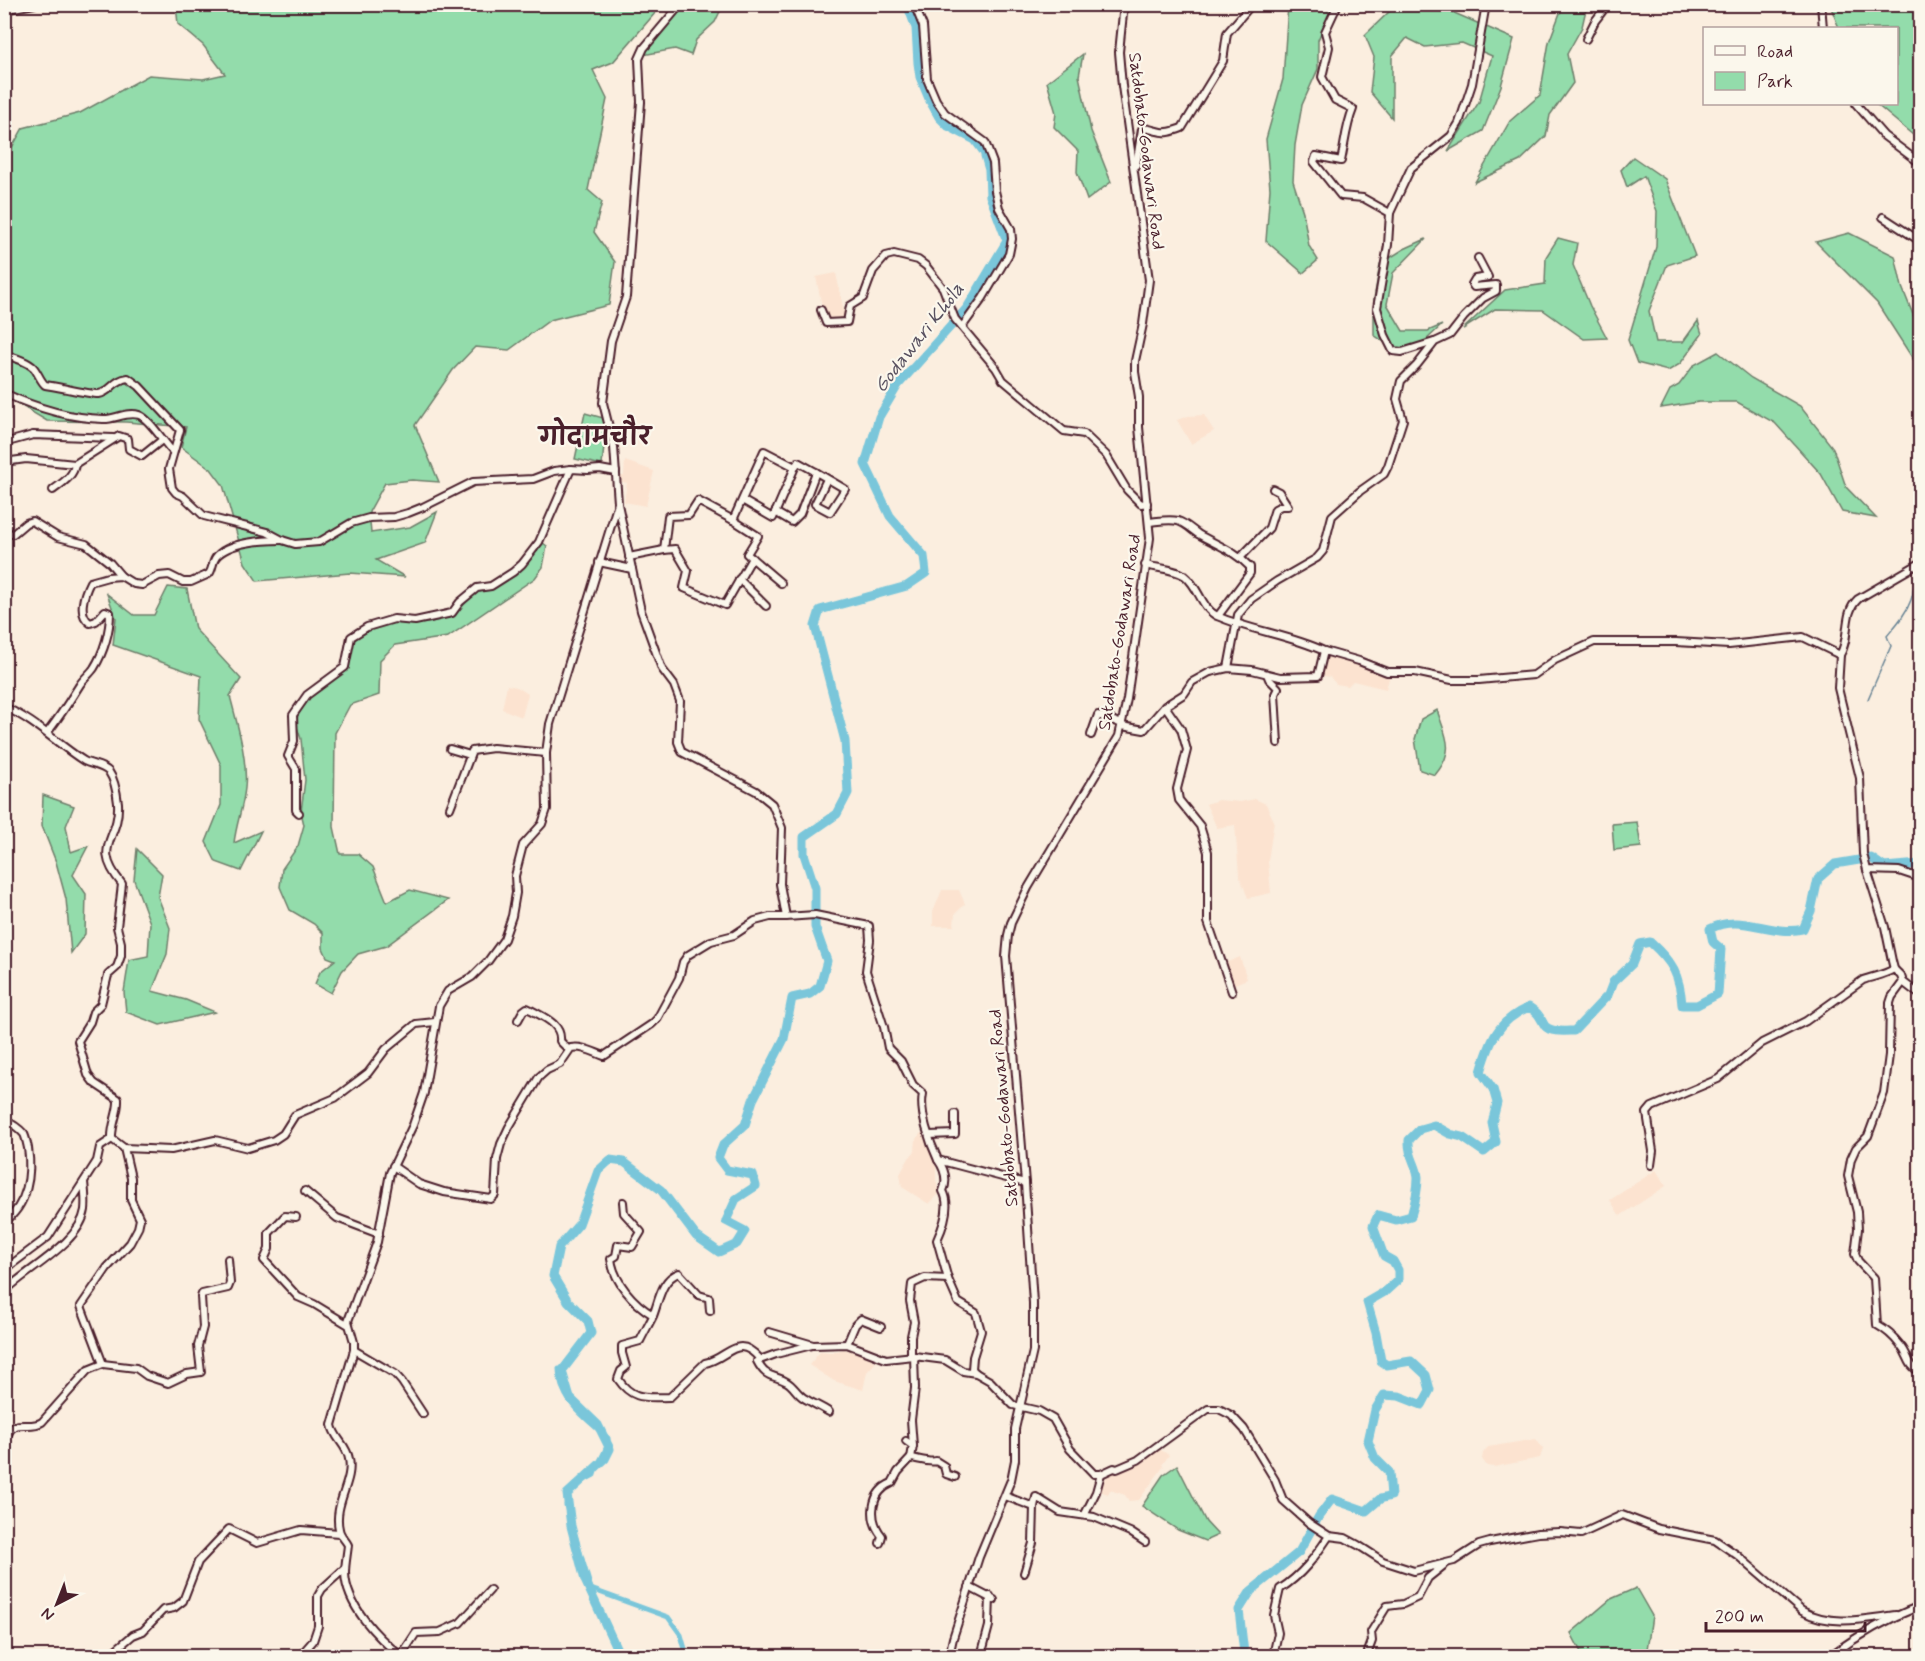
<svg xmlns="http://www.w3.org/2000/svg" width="1925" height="1661" font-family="Mynerve,'Playpen Sans Deva',sans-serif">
<rect width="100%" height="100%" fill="#fbeedf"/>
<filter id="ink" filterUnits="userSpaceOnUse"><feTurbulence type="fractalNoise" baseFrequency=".0167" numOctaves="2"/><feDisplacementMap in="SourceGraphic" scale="12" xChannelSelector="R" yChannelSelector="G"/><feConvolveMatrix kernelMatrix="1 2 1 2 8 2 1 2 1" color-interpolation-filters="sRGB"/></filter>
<g filter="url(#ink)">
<g fill="#fce3d0">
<polygon points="836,273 845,317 825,321 816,277"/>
<polygon points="1204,415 1214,431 1191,444 1177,420 1188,416"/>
<polygon points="625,461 654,471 646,506 624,502 627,483 619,481 619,476 624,476"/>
<polygon points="1326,652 1356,660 1390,675 1386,689 1353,681 1348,686 1336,684 1330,677 1320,675"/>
<polygon points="507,685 517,687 528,694 522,717 502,709"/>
<polygon points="1255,799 1266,804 1274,821 1268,861 1271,893 1248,898 1239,875 1235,825 1217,828 1206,804 1218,800 1240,802"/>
<polygon points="942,890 959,890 965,904 955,914 954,926 933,926 933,912"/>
<polygon points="1240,957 1247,979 1232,985 1223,964"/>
<polygon points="927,1132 936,1161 936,1180 939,1194 929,1204 902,1187 900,1174 909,1158 915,1151 916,1139 921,1133"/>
<polygon points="1656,1170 1666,1186 1620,1216 1610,1200"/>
<polygon points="844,1349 864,1355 876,1362 867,1372 863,1390 834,1381 809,1365 820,1352 831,1353"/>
<polygon points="1536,1439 1543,1449 1540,1458 1494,1467 1487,1466 1482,1459 1483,1453 1488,1447"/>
<polygon points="1156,1447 1169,1455 1162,1465 1164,1466 1139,1500 1129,1501 1125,1495 1110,1490 1108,1494 1100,1491 1107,1475"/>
</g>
<g fill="#93dcab" stroke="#6e7e6b" stroke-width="1.5">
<polygon points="634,4 638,8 662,5 613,62 593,70 607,99 588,190 602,202 594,232 615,262 609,305 550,320 509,350 475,347 453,370 415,425 439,482 412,480 385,483 369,512 371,533 410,527 437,512 425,543 376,560 405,577 350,573 257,581 245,563 223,485 211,469 181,447 186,427 126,422 47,421 5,396 5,160 23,128 80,113 149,75 203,79 225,74 203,45 178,24 176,5"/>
<polygon points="1453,4 1452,12 1514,39 1501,86 1483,131 1448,151 1479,102 1492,56 1462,43 1425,47 1407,38 1392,56 1392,118 1370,92 1374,57 1365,35 1394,7 1395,5"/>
<polygon points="685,5 723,5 715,22 696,40 691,55 675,49 643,55 668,18"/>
<polygon points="1288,5 1333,5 1318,40 1318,69 1302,105 1295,145 1293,181 1303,212 1309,246 1318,260 1303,273 1266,241 1270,189 1266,139 1283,79"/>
<polygon points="1563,5 1587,5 1582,27 1567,54 1573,83 1550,115 1546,136 1520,161 1475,182 1510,121 1540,95 1549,42"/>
<polygon points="1830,5 1920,5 1920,141 1876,104 1896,104 1896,28 1839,28"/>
<polygon points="1083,54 1079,76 1091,131 1111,182 1087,200 1077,172 1078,151 1054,127 1056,113 1047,82"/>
<polygon points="1633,157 1665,179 1695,256 1667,265 1649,311 1656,342 1683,342 1698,321 1702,334 1680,364 1668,371 1637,363 1628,340 1656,247 1657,211 1644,176 1627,187 1621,170"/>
<polygon points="1849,233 1895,256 1902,287 1920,332 1920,365 1913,359 1877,303 1816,242"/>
<polygon points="1558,238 1577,243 1573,265 1590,306 1607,338 1584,339 1543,310 1495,309 1463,329 1505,290 1545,284 1546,257"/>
<polygon points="1426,239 1393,273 1387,304 1403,331 1428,331 1442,325 1425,341 1402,354 1374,335 1374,299 1380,264 1404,249"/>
<polygon points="1718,352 1751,378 1800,406 1833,448 1846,487 1876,518 1842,512 1821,474 1775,423 1737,402 1699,402 1661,408 1670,390 1679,385 1694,365"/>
<polygon points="585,413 607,419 602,465 575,459"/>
<polygon points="543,543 547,546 543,567 535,578 448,637 395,645 380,660 379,695 350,705 335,733 334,827 340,854 358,854 373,867 387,902 410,890 448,900 386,946 358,954 342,971 331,993 315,984 320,972 335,960 327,957 323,948 323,933 314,924 290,910 280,887 282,869 298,846 304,825 301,812 305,780 301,739 296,724 298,715 310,695 344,671 355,636 391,622 429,623 454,615 478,590 512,575"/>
<path d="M168,587L187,589L195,629L241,679L230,696C237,723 248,760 245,788C243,807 236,825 234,843L261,831L241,871L216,862L206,842L221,805V765L199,719L201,676L113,645L116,618L107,594L134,615H154Z"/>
<path d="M1437,710C1446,737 1456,750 1435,775L1420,770L1415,739L1421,719Z"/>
<polygon points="43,795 74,806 66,826 71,852 88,846 73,875 86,894 85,934 71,953 66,899 56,862 42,826"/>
<polygon points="1637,822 1641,847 1614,850 1612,824"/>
<polygon points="137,849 162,874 158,897 170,928 167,954 152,991 186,1000 215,1012 160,1025 126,1012 124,992 129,960 148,956 150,923 134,880"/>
<polygon points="1177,1465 1206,1522 1218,1535 1205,1541 1178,1530 1142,1506 1163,1475"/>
<polygon points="1636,1588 1652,1616 1646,1656 1583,1656 1571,1633 1611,1599"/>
</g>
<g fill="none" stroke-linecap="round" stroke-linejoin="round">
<path stroke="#678394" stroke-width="1.5" d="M1868,699L1891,646L1887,636C1896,625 1906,614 1911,600C1916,587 1911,583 1920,569"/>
<path stroke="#7ac6da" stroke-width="5" d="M559,1369C559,1401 586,1418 608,1438C609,1450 597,1462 594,1475L577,1484L570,1490L566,1505L591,1589L668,1617L681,1635L687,1656"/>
<g stroke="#7ac6da" stroke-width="9">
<polyline points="620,1656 585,1580 571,1526 567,1494 605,1459 610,1449 598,1425 570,1398 562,1371 591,1333 588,1321 568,1301 553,1276 559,1247 579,1224 598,1171 610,1160 624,1162 661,1190 696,1236 719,1252 737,1244 745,1231 726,1221 736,1199 756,1186 753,1175 727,1170 718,1158 723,1145 745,1125 753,1100 784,1039 792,998 810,994 820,986 827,961 815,927 815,888 804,854 804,837 837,814 848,793 845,741 815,626 820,610 907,586 926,573 924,556 890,516 865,464 879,417 898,385 967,308 1007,241 990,196 989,170 984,152 975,140 948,126 939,117 930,101 920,77 918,63 916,28 907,4"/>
<path d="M1242,1656L1244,1653L1239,1610L1251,1591L1299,1552L1319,1516L1332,1499L1366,1511L1380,1499L1391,1496L1389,1472L1375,1458L1368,1441L1375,1410L1384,1395L1399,1396L1422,1405L1430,1390L1426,1375L1411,1361L1387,1365L1381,1361L1376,1333L1367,1302L1386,1291L1398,1280V1270L1393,1261L1384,1256L1373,1226L1378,1215L1396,1220L1411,1216C1415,1203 1418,1190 1418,1177C1417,1164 1408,1157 1409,1140L1420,1129L1434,1125L1450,1134L1462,1137L1484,1152L1496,1142L1492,1123L1497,1103L1493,1089L1481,1072C1490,1041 1497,1021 1529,1007C1540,1014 1539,1016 1545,1026C1551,1033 1566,1031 1574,1031L1608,995L1613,982L1632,964L1640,944L1650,942C1673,963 1680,975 1682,1005H1697L1718,994L1721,949L1713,942L1710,929C1740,912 1772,937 1803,929L1811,911L1818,879L1835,864L1871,858L1884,867L1920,864"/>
</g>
<defs>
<g id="minor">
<polyline points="914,4 923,26 927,79 936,100 945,113 985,142 993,163 995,191 999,208 1011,229 1012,239 1009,254 983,298 962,327"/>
<path d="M1338,4L1325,32L1329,47L1322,77L1335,100L1353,109C1346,126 1345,143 1341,161L1316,156L1314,162L1341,196L1363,198L1390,213"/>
<polyline points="1821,4 1823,28"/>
<polyline points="4,10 34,4"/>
<polyline points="1586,39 1595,21 1608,4"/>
<polyline points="1856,104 1884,136 1920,163"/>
<path d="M1136,165L1142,129C1148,127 1150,130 1157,131C1166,134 1174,131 1182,128L1223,61L1227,33L1252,4"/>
<polyline points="1883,217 1920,241"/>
<polyline points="821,310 826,323 847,322 850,306 863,298 873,271 886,256 894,254 918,260 926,266 943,288 955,319 996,368 1003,380 1064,431 1084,434 1106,455 1127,490 1141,504 1147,503"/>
<polyline points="1434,342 1402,352 1393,351 1385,335 1377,308 1388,245 1390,213 1411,168 1451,136 1459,123 1472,84 1486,4"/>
<path d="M4,355C13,357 27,361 34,368C38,373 40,380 45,385C56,386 92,395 99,394C111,392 113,380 128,378L139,386L180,430L169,469L172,488L176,493L183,496L204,516L267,532L282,540L295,544L319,542L351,523L369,518L394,517L408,513L423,507L473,482L533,479L554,471L571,469L588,470L600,469L616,472"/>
<path d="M4,393C34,407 70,418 103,419C114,420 127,411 139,415C150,419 164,443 173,452"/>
<polyline points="4,443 33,435 113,438"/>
<polyline points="4,462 26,459 75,464 119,436 128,439 129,449 142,456 162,440"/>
<polyline points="816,472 845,489 830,512 815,504 827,479"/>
<path d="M53,490C62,483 74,476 75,464"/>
<path d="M618,504L641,611L662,669L674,685L680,701L678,742L682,752L756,791L772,804L782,828L780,884L786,917L815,915L869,926L870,940L866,971L884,1027L888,1048L901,1061L913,1085L923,1094C919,1112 930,1143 938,1160L1025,1183"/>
<polyline points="775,512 792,522 800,514 816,472 798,462 795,467"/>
<polyline points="733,520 764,451 795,467 773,518 742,500"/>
<path d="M1149,522C1159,521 1169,519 1178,521C1185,523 1192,530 1198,534C1217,545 1235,551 1250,567V573L1218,616"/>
<polyline points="4,532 13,534 26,523 32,521 58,537 86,544 110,563 121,576"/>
<polyline points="664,550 675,549 688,571 684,588 725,605 752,558"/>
<polyline points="629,557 664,550 668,516 689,515 698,501 733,520 758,536 747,554 781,583"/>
<polyline points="1241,557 1269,528 1275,509 1281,506 1288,506 1279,492 1273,489"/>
<polyline points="599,562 632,569"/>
<path d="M1145,565C1156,568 1176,569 1185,576C1199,587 1201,608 1217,616C1252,631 1290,635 1324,651"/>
<polyline points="739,579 766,606"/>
<polyline points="1840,655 1838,688 1860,778 1863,854 1867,870 1899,871 1920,878"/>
<polyline points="1228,668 1238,615 1251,599 1277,581 1317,558 1323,551 1332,516 1360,491 1384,474 1388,466 1403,420 1397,399 1401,381 1417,365 1435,342 1450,335 1464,317 1483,298 1496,291 1496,285 1474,287 1472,284 1475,279 1488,277 1478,258"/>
<polyline points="1267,674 1269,679 1278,688 1275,694 1278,743"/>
<polyline points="1165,706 1181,729 1187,750 1177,789 1179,800 1200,826 1208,852 1208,922 1232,992"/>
<path d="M4,707C35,720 57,744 84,761C92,765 103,765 109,772C114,779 117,794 118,803C120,841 90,845 122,884L117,927L121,943V956L117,967L108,975L101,1004L93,1012L90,1022L78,1041L88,1075L94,1083L118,1099C119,1112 111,1125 112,1139"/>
<path d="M1122,726L1144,730L1165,706L1184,694L1192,682L1210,672L1228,668L1252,670L1280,677L1318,676L1324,651L1359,661L1387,672H1415L1452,680H1479L1534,675L1555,660L1594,642H1676L1729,645L1803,637L1840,655C1851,637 1842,614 1858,599L1920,563"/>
<path d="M47,733C59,718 69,702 79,686C83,679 90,674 94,668C104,652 110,631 110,613L105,611L96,621L90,623C77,614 84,594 90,582L108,577L121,576L134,584L142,585L159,576L169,575L183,582H191L209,574C213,569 212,562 216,557C228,542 264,540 282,540"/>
<polyline points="1091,735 1098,715 1122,724"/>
<polyline points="450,749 470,755"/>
<polyline points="450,808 472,751 493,748 546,753"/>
<polyline points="299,813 296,810 296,769 288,756 294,741 293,715 307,695 345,667 351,637 367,627 394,619 415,621 452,613 460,602 477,588 491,586 513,572 522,564 539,542 571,469"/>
<path d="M1867,870L1885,927L1892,961L1894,969L1901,976L1903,982L1892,997L1890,1003L1889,1055L1884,1093L1868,1136L1856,1148L1851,1159L1848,1176L1857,1212L1858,1229L1855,1254L1858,1261L1874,1278L1877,1325C1886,1330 1894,1337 1900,1345C1910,1356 1906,1364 1920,1372"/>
<polyline points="1903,982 1920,995"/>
<path d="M518,1020L523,1011L527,1008L531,1010C543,1017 562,1024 560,1041L569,1050"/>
<polyline points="1920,1043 1920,1046"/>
<path d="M4,1120C11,1123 19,1128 24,1134C26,1138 27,1144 28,1148C32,1174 28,1205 4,1222"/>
<polyline points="929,1135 955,1134 955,1114"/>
<polyline points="124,1148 131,1178 131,1200 140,1219 138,1228 130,1243 107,1268 81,1306 103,1364 136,1368 147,1376 168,1383 187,1374 201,1372 198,1346 203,1327 201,1297 202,1294 228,1288 230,1283 228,1259"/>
<path d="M938,1160C945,1170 948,1180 943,1191C951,1205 943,1227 937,1240L948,1279"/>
<path d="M1651,1165L1653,1151L1647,1113L1652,1107L1718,1079L1762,1043L1806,1021L1863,980C1874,976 1884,975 1894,969"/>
<path d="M393,1166L419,1184L444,1192L491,1199L495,1195L497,1159L501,1144L509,1127L539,1077L547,1070L560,1064L571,1048C583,1046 593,1052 604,1056L652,1024L657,1019L679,978L683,962L688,955L711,941L734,935L755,921L770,917H786"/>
<polyline points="305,1191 337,1218 379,1234"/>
<path d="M623,1202L624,1213L641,1232L632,1247L618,1245L616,1256L611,1259C614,1282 634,1304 653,1315"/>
<polyline points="296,1217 285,1216 269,1233 269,1249 264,1260 298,1297 314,1304 347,1324"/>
<polyline points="4,1270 48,1237 97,1161 100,1147 112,1139 124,1148 171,1150 215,1140 248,1148 274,1140 283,1134 295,1115 335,1098 368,1073 386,1049 416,1024 435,1022"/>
<path d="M4,1292C27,1269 80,1243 85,1210C86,1201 85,1191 84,1182"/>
<path d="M710,1311L709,1298L699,1295L679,1273C661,1279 659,1301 653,1316C649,1324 644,1333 640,1341L622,1346V1353L626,1367L621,1371L618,1379C633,1401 646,1397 670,1397L705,1363C729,1358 737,1332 760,1359"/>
<path d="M769,1332L813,1345L847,1344L886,1359L914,1356L945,1360L963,1371L976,1373L990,1381L1013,1405L1039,1411L1053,1419L1070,1449L1094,1474H1101L1114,1468L1117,1469L1138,1460L1208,1409H1219L1231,1415L1244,1429L1275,1480L1283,1500L1309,1523L1329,1536L1345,1538L1358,1545L1383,1561L1414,1571L1454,1561L1479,1545L1490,1542L1538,1533L1560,1532L1581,1534L1622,1515L1659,1529L1715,1540L1737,1555L1802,1611C1832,1627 1864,1619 1896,1615"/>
<polyline points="847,1344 855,1325 861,1319 881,1327"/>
<path d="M812,1345L776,1354L757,1361C766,1379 773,1374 787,1382C794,1386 797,1394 804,1398C812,1403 821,1407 829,1412"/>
<polyline points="354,1350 395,1374 402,1382 423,1414"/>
<polyline points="911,1356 911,1336 914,1322 910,1301 912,1284 925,1278 948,1279 958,1302 976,1313 981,1331 973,1357 972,1369 976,1373"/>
<path d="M8,1434C14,1418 29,1430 42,1422L88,1370L103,1364"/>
<polyline points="906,1441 913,1446"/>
<path d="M911,1458C919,1459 929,1463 936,1461L944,1466L946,1474L955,1477"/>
<polyline points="1005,1496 1034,1507"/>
<polyline points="1085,1514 1096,1492 1101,1474"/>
<path d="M880,1543L882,1536C868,1519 870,1492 892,1483L898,1472L911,1458L913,1446L911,1420L915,1388L914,1356"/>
<polyline points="1024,1573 1033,1543 1034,1507 1036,1497 1060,1512 1094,1517 1130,1532 1145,1542"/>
<polyline points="969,1587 994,1600"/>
<polyline points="1368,1652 1372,1641 1371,1632 1387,1606 1403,1604 1418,1597 1428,1578 1443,1566"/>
<polyline points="99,1656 113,1652 133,1635 143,1631 163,1610 174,1608 183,1601 198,1562 229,1529 257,1543 301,1530 339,1533"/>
<polyline points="300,1656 313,1641 318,1626 318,1596 322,1589 345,1568"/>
<path d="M401,1656C378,1638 346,1606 345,1573C345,1564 347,1555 348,1545C345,1539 340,1536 339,1529C333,1504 354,1481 349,1459C347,1445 334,1438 332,1425L354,1350V1342L348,1321L377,1242L390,1173L413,1125L424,1093L439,1006L448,991L472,977L488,961L504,939L512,916L516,893L515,876L523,845L542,824L547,809L546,753L550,724L618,503L614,447L603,403L611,341L626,297L641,102L639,59L644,48L681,4"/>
<polyline points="401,1656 416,1633 440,1632 460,1623 490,1590"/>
<polyline points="457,1656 460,1654"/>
<polyline points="949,1656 953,1638 979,1557 1011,1480 1015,1460 1015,1429 1033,1351 1033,1303 1025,1183 1006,956 1008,935 1011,923 1028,888 1119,736 1127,699 1150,538 1139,427 1139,397 1135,372 1135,361 1143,324 1149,280 1122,86 1119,52 1124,4"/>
<polyline points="981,1656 989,1626 990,1596"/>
<path d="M1273,1656L1278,1633L1274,1615L1280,1589C1302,1575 1315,1557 1329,1536"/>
<path d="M1830,1656C1857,1636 1889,1618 1920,1606"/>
</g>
</defs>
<use href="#minor" stroke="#4a1f2b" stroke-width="10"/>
<use href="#minor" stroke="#fbf7ec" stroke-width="6"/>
</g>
</g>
<g text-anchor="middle" stroke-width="4.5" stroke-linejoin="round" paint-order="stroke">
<g font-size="18" fill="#4a1f2b" stroke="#fbf7ec">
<text transform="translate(1147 151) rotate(83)" y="6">Satdobato-Godawari Road</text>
<text transform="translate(1119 632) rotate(-81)" y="6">Satdobato-Godawari Road</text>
<text transform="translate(1003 1108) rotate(-95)" y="6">Satdobato-Godawari Road</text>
</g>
<g font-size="20" font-style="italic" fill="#585160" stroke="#fbf7ec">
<text transform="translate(918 337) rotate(-52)" y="7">Godawari Khola</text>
</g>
<g font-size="24" font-weight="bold" fill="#4a1f2b" stroke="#fbf7ec">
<text x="595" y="445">गोदामचौर</text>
</g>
</g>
<rect width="1925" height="1661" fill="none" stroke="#fbf7ec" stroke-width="24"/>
<rect x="12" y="12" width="1901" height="1637" fill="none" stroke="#4a1f2b" stroke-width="2" filter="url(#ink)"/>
<rect x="1703" y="27" width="195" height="78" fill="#fbf7ec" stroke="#b4a19f" stroke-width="1.5"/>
<rect x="1715" y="46" width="30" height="9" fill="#fbf7ec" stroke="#b4a19f" stroke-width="1.5"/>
<text x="1757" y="57" font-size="18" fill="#4a1f2b">Road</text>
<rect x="1715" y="72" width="30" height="18" fill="#93dcab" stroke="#b4a19f" stroke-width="1.5"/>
<text x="1757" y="87" font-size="18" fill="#4a1f2b">Park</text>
<g transform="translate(57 1604) rotate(222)" stroke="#fbf7ec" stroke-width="4.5" paint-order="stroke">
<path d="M0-4.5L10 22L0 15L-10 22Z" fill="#4a1f2b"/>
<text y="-9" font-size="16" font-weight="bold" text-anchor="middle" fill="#4a1f2b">N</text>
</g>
<path d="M1706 1622v9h159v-9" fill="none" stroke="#4a1f2b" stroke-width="3"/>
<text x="1715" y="1622" font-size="18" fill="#4a1f2b" stroke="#fbf7ec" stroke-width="4.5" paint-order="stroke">200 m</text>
</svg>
